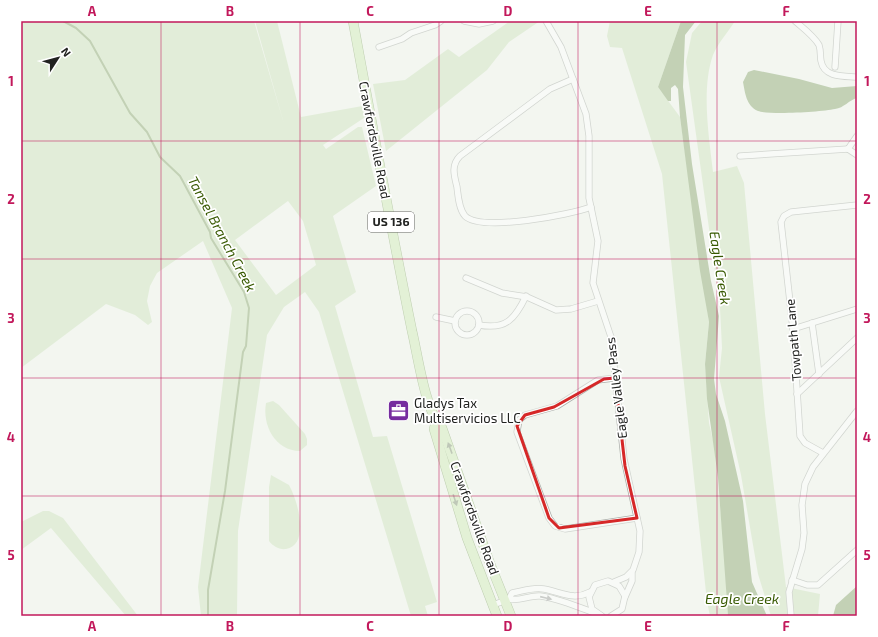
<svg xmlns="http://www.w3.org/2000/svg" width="878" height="637" font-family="'Exo 2',sans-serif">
<rect width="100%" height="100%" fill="#f3f6f0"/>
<g fill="#cfe3bd" fill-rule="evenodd">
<path d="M21,21H254L284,124L255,21H277L301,117L368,105L370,114L323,145L326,149L358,127H362L376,186L333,216L356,292L335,306L373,437L387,436L437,602L425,606L428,616H411L319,312L305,292L284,307L267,335L238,531L237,616H201L198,587L232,308L203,241L157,273L150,286L147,301L152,322L148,325L135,315L106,304L21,368ZM288,201L303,221L316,265L276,295L235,240Z"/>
<polygon points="510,21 540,21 509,42 487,70 386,151 373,84 405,80 448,49 459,57"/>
<polygon points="610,21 681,21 658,87 680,117 709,322 705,364 709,423 714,445 724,546 728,616 710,616 707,602 662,174 622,48 610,47 607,36"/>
<path d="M702,21H735C729,31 718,43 713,55C701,89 709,137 713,172L737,166L744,183L765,414L786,587L820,594L818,616H771L758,574L741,475L719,377L722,348L720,308L686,62L692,33Z"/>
<path d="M273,401L279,405L305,434L307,439V445L300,451C275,451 262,425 266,403Z"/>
<path d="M271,475L289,485C297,499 311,544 286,549C279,550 273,546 269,541V487Z"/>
<polygon points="43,511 49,511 63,518 138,616 126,616 51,528 21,550 21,522"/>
</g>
<g fill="#89a56e">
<polygon points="681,21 696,21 685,35 683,87 692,164 711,281 719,316 714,379 716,394 725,421 743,501 752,582 767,616 728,616 718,478 707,399 705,364 709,322 700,271 680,117 678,89 675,85 671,88 671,101 668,101 658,87"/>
<path d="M754,70L799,79L832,88L857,86V98C849,100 844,108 835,109C821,112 770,115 758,111C746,106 745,92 743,82L748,72Z"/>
<polygon points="857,586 857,616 833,616 836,605"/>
</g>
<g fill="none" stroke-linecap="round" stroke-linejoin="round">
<polyline stroke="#89a56e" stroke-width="2" points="63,21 76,28 90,41 130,113 147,132 160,157 180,176 210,232 211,238 244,292 249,308 246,346 243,352 225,491 208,590 208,616"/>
<defs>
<g id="minor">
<polyline points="464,21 479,24 493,21"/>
<polyline points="546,21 561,47 586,114 589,136 589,198 598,241 593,283 611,337 624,459 640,531 639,552 633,570 626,577 614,582"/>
<path d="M795,21C803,28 814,36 819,45C821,51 820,56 821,61C824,78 844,76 857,77"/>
<polyline points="379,47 402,39 411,33 435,25 441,21"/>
<polyline points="835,67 838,21"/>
<path d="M573,79L550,89L460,156C451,165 454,175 457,187C458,196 459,209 465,216C481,232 570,215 591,207"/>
<polyline points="848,149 857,136"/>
<polyline points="848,149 857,155"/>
<polyline points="740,156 848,149"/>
<polyline points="466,278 502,293 527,297 556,310 571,309 598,301"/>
<circle cx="467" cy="323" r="12"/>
<polyline points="436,317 455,321"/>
<polyline points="812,323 819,374"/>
<path d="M479,325C506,330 515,319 526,296"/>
<polyline points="793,329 857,309"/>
<polyline points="615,378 598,380 557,406 525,415 519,420 517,432 549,518 555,526 565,529 637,518"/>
<polyline points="797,394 857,338"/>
<polyline points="823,453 805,443 800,436 793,329 781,222 784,216 791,212 857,205"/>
<polyline points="792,580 807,585 818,585 857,550"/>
<polyline points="625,597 632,581 632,573"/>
<path d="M509,599C519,602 529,595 540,596C558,598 577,607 595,613"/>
<path d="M493,605L509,599L512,593C523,591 533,587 544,589C561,592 573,601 590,592"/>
<polyline points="602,616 592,609 589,597 595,585 608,581 619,586 625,596 622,609 611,616"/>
<polyline points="791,616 789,592 802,549 804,533 802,505 805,484 813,467 857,411"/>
</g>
<g id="primary">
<path d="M353,21C372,124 391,228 412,331C418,356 425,411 442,428L489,561L511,616"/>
<polyline points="436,422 434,429 467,538 497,616"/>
</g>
</defs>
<use href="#minor" stroke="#abaea9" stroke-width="7"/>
<use href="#primary" stroke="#809e63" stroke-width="10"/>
<use href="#minor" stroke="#fff" stroke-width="5.5"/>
<use href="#primary" stroke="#d1ecb7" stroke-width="9"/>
</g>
<defs><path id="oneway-solid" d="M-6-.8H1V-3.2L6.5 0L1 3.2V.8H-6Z"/></defs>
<g fill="#829173">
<use href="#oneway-solid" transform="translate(450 448) rotate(-110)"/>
<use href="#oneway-solid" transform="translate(455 500) rotate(72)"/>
</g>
<use fill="#9b9c9b" href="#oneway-solid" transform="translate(546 598) rotate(13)"/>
<path d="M0 0H878V637H0ZM615,378L625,466L637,518L559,528L549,518L517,426L525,415L554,407L604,379Z" fill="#f3f6f0" fill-opacity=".55" fill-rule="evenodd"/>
<path fill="none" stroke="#d62828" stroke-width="3" stroke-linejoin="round" d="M615,378L625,466L637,518L559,528L549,518L517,426L525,415L554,407L604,379Z"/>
<path fill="none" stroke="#c2185b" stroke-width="1" stroke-opacity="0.55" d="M161,21V616M300,21V616M439,21V616M578,21V616M717,21V616M21,141H857M21,259H857M21,378H857M21,496H857"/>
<defs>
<symbol id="office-square" viewBox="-11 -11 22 22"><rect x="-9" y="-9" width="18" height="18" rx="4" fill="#762c9f" stroke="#fff"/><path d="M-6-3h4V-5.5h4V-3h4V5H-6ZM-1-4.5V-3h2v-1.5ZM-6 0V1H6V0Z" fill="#fff"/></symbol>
</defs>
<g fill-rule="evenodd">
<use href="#office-square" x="386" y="398" width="25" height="25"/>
</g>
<g text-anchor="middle" stroke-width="3.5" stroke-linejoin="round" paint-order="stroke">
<rect fill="#fff" stroke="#646463" stroke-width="1" x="368" y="212" width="46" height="20" rx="3"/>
<g font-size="12" font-weight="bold" fill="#212220">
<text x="391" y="226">US 136</text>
</g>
<g font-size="13" fill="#212220" stroke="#fff">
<text transform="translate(375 140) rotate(79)" y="5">Crawfordsville Road</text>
<text transform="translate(793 340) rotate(-95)" y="5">Towpath Lane</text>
<text transform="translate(616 388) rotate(-97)" y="5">Eagle Valley Pass</text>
<text transform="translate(475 518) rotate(70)" y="5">Crawfordsville Road</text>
</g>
<g font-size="13" fill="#212220" stroke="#fff" text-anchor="start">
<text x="414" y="408">Gladys Tax<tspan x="414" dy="15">Multiservicios LLC</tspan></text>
</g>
<g font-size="14" font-style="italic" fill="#375901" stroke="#fff">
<text transform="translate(222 234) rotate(62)" y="5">Tansel Branch Creek</text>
<text transform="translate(720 268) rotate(81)" y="5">Eagle Creek</text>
<text x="742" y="604">Eagle Creek</text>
</g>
</g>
<rect width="878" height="637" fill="none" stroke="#ffffff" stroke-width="44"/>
<g transform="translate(58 58) rotate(54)" stroke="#ffffff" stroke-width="3" paint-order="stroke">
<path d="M0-3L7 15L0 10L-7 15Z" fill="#212220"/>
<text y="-6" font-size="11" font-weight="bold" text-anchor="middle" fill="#212220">N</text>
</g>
<rect x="22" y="22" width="834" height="593" fill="none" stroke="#c2185b" stroke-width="1.5"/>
<g font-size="13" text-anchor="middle" font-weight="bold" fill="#c2185b">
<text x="92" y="16">A</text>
<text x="230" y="16">B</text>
<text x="370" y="16">C</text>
<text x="508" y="16">D</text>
<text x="648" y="16">E</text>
<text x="786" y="16">F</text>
<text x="11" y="86">1</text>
<text x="867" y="86">1</text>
<text x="11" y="204">2</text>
<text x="867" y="204">2</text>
<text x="11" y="323">3</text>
<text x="867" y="323">3</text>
<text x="11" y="442">4</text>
<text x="867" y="442">4</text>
<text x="11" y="560">5</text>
<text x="867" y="560">5</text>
<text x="92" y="631">A</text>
<text x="230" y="631">B</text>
<text x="370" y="631">C</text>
<text x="508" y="631">D</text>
<text x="648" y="631">E</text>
<text x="786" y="631">F</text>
</g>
</svg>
